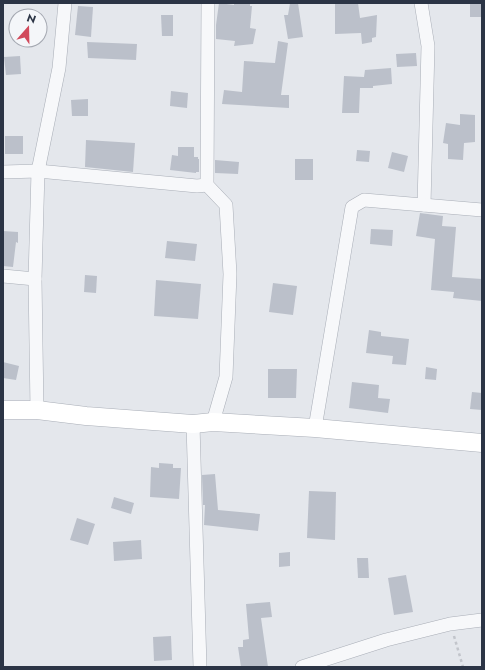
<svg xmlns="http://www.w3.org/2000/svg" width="485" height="670" font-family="Jost,sans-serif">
<rect width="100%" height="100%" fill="#e4e7ec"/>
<g fill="#bbc0ca">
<polygon points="219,3 234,5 234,3 250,3 250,6 252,6 250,28 256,29 253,44 234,46 235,41 216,39 216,25"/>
<polygon points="290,3 298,3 303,37 288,39 284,15 288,15"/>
<polygon points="335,3 358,3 360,18 377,15 376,37 372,38 372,42 362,44 361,33 335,34"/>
<rect x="470" y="4" width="12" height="13"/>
<polygon points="78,6 93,7 91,37 75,35"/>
<polygon points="161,15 173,15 173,36 162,36"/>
<polygon points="278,41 288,43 281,95 289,95 289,108 222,104 224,90 242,92 244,61 275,63"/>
<polygon points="87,42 137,44 136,60 88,58"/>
<polygon points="416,53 417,66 397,67 396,54"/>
<polygon points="20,56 21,74 6,75 4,57"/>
<polygon points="391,68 392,84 373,86 373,88 360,88 359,113 342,113 344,76 364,77 365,70"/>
<polygon points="171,91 188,93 187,108 170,106"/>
<polygon points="88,99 88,116 72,116 71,100"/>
<polygon points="460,114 475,115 475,142 464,143 463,160 448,159 448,144 443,143 446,123 460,125"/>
<rect x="5" y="136" width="18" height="18"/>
<polygon points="86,140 135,143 133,172 85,167"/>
<polygon points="178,147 194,147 194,157 198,157 198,159 199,159 199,172 196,172 196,173 170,170 172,155 178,156"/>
<polygon points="357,150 370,151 369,162 356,161"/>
<polygon points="392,152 408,156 404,172 388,168"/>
<rect x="295" y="159" width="18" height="21"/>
<polygon points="215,160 239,162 238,174 215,173"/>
<polygon points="420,213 443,216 442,226 456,227 452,277 482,279 482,301 453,298 454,292 431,290 435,239 416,236"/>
<polygon points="371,229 393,230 392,246 370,244"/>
<polygon points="3,231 18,232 18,243 16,242 13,267 3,266"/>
<polygon points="167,241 197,244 195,261 165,258"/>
<polygon points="85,275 97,276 96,293 84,292"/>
<polygon points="156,280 201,284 198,319 154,316"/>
<polygon points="273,283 297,286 293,315 269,312"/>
<polygon points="369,330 381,332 381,336 409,339 406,365 392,364 393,356 366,353"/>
<polygon points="3,362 19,366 16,380 3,378"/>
<polygon points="426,367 437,369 436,380 425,379"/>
<polygon points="268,369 297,369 296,398 268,398"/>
<polygon points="352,382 379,385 378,398 390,399 388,413 349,408"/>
<polygon points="472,392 482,393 482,410 470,409"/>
<polygon points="159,463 173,464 173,468 181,468 179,499 150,497 151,467 159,468"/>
<polygon points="215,474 218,510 260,514 258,531 204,525 205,505 203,505 202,475"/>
<polygon points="309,491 336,492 335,540 307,538"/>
<polygon points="114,497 134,503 131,514 111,508"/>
<polygon points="77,518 95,524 88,545 70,540"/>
<polygon points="141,540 142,559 114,561 113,542"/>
<polygon points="290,552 290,566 279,567 279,553"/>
<polygon points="357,558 368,558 369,578 358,578"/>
<polygon points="406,575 413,612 394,615 388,578"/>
<polygon points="270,602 272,617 261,618 268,667 241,667 238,647 243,647 243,640 249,639 246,604"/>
<polygon points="171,636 172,660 154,661 153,637"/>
</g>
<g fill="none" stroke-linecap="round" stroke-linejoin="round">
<defs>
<g id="street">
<polyline points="208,3 207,185 226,205 230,274 226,377 213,422"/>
<polyline points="421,3 428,46 424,205"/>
<polyline points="3,172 38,171 197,186 207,185"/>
<polyline points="3,276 35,279"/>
<polyline points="37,410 35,279 38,171 59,68 65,3"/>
<polyline points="193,424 200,667"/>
<polyline points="315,428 352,207 364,200 482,210"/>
<polyline points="302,667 386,640 450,624 482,620"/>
</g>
<polyline id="secondary" points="3,410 37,410 86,416 193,424 213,422 315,428 482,443"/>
</defs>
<use href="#street" stroke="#a9aeb7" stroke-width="14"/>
<use href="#secondary" stroke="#a9aeb7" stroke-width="19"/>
<polyline stroke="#c2c5cb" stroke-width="2.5" stroke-dasharray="3 3" stroke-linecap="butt" points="454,636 463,667"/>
<use href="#street" stroke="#f7f8fa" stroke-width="13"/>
<use href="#secondary" stroke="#fff" stroke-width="18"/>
</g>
<rect width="485" height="670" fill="none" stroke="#2b3445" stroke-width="8"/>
<g transform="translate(28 28) rotate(20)"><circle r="19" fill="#f4f6f9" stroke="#a4a8b1"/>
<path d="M0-3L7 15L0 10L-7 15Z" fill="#d1495b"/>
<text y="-6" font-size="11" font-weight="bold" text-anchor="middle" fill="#2b3445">N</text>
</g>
</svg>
